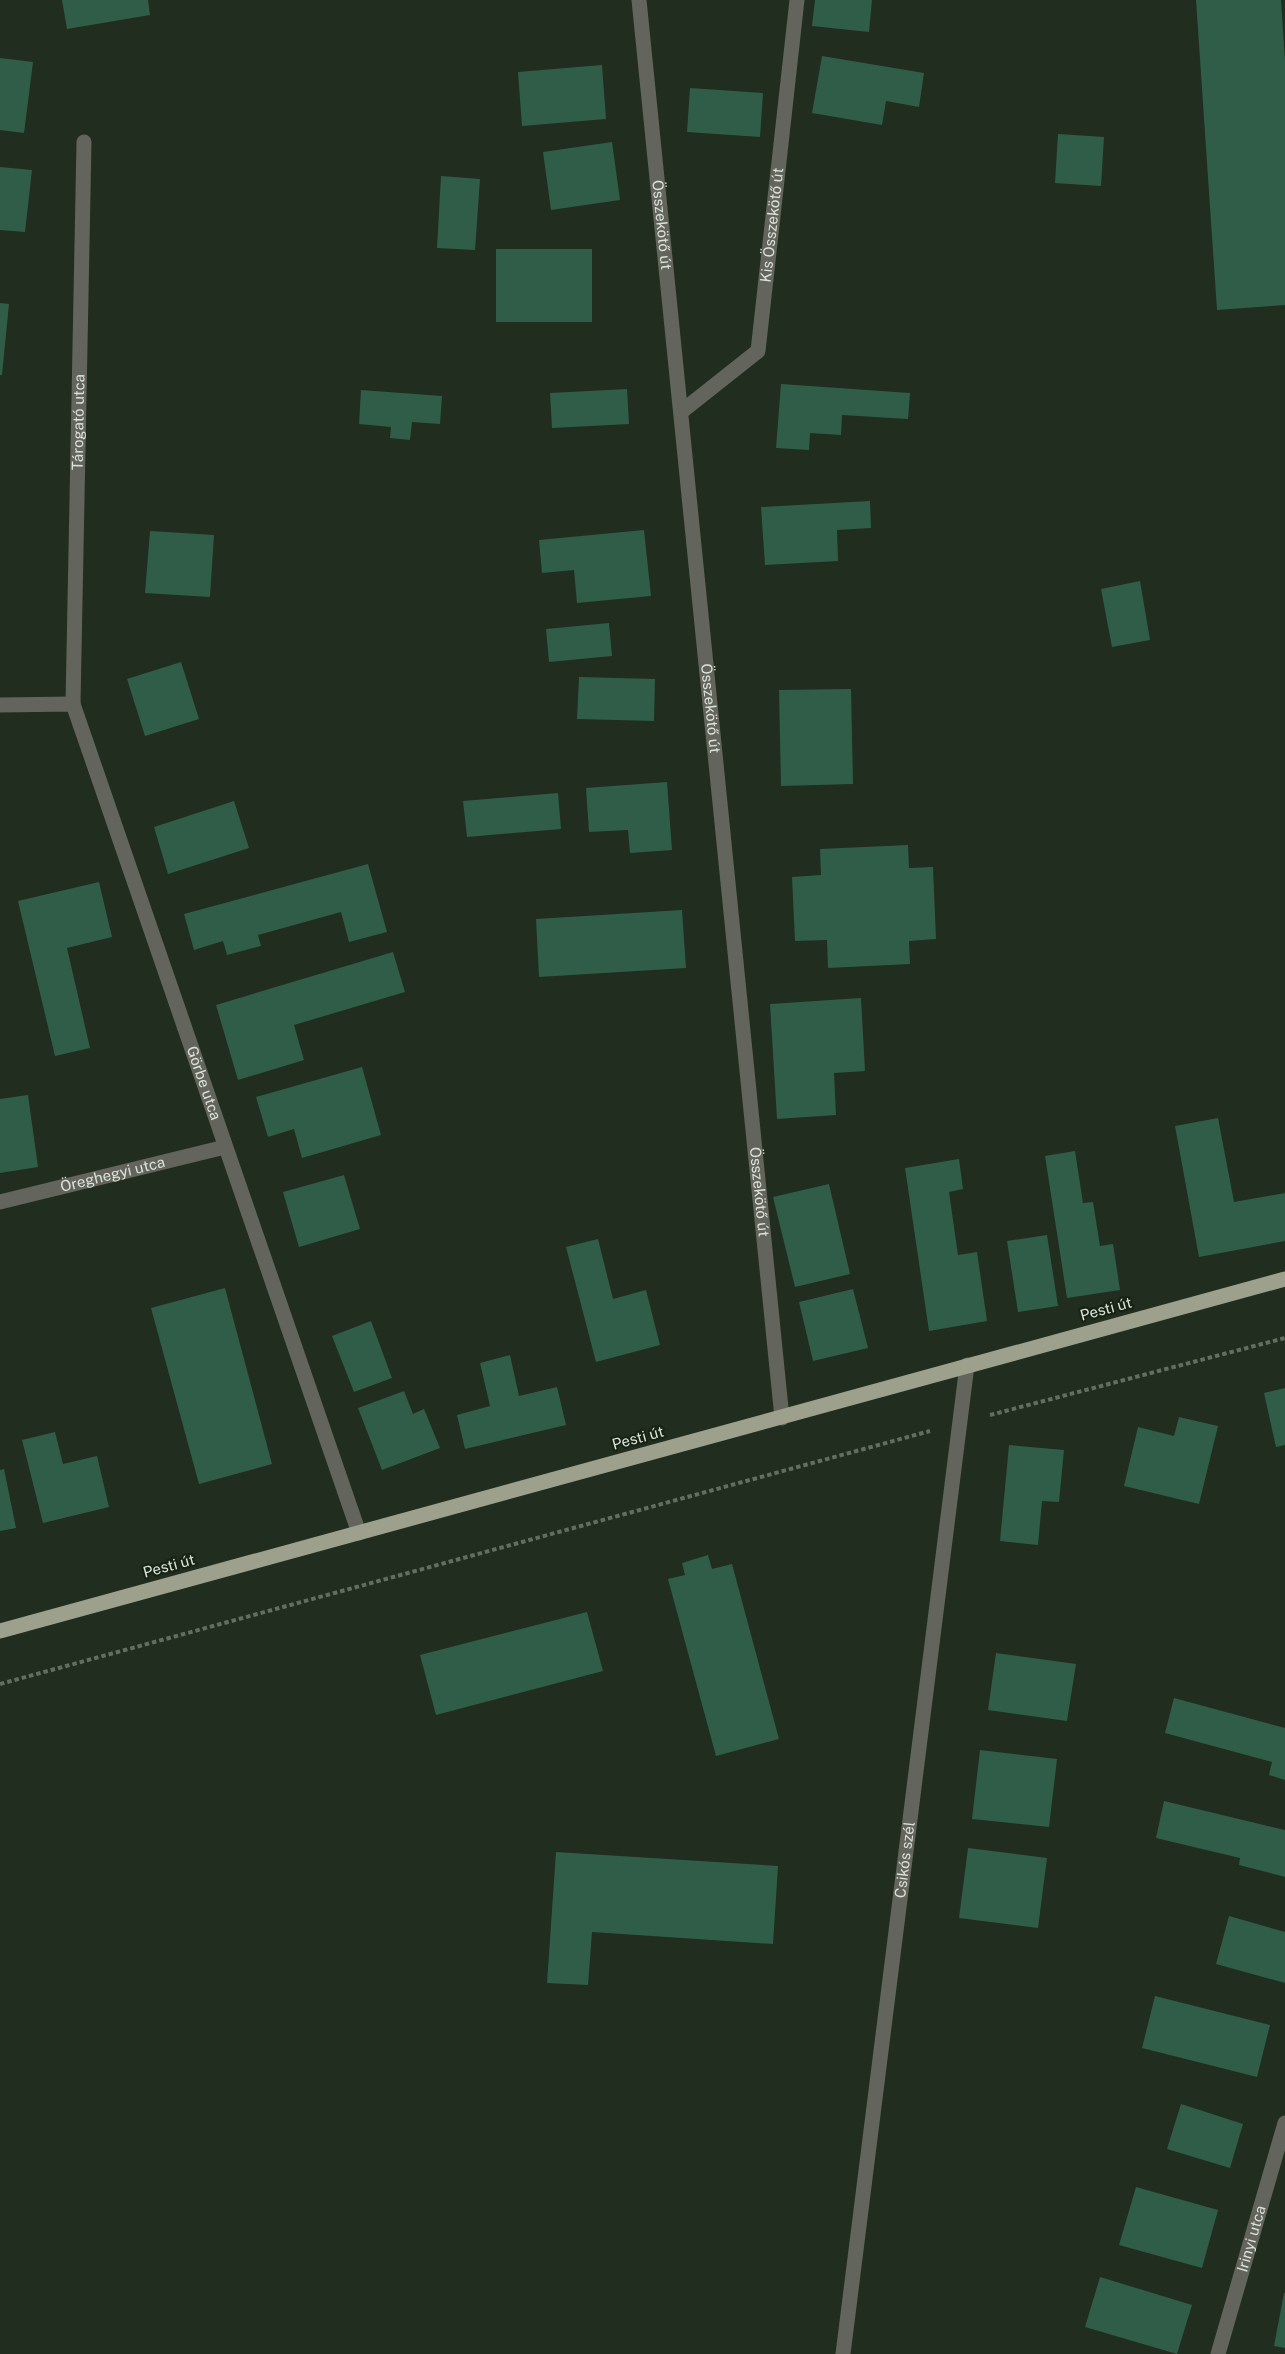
<svg xmlns="http://www.w3.org/2000/svg" width="1285" height="2354" font-family="'Public Sans',sans-serif">
<rect width="100%" height="100%" fill="#212d1e"/>
<g fill="#305d48">
<polygon points="62,0 148,0 150,15 67,29"/>
<polygon points="815,0 872,0 869,32 812,26"/>
<polygon points="1196,0 1281,0 1285,61 1285,305 1217,310"/>
<polygon points="822,56 924,73 919,107 886,101 882,125 812,113"/>
<polygon points="0,58 33,62 24,133 0,130"/>
<polygon points="602,65 606,119 522,126 518,72"/>
<polygon points="690,88 763,93 760,137 687,132"/>
<polygon points="1058,134 1104,137 1101,186 1055,183"/>
<polygon points="612,142 620,200 551,210 543,152"/>
<polygon points="0,167 32,170 25,232 0,230"/>
<polygon points="441,176 480,179 475,250 437,248"/>
<rect x="496" y="249" width="96" height="73"/>
<polygon points="0,303 9,304 2,375 0,375"/>
<polygon points="781,384 910,393 908,419 842,415 841,435 810,433 809,450 776,448"/>
<polygon points="627,389 629,424 552,428 550,393"/>
<polygon points="361,390 442,396 440,424 412,422 410,440 390,438 391,427 359,424"/>
<polygon points="870,501 871,528 837,530 838,561 765,565 761,507"/>
<polygon points="644,530 651,596 577,603 574,570 542,573 539,540"/>
<polygon points="150,531 214,535 210,597 145,593"/>
<polygon points="1140,581 1150,640 1112,647 1101,589"/>
<polygon points="609,623 612,656 549,662 546,629"/>
<polygon points="181,662 199,719 145,736 127,679"/>
<polygon points="579,677 655,679 654,721 577,719"/>
<polygon points="851,689 853,784 781,786 779,690"/>
<polygon points="667,782 672,850 630,853 628,830 589,832 586,788"/>
<polygon points="558,793 561,829 467,837 463,801"/>
<polygon points="234,801 249,848 168,874 154,827"/>
<polygon points="908,845 909,868 933,867 936,939 909,941 910,964 828,968 827,940 795,941 792,877 821,875 820,849"/>
<polygon points="368,864 387,932 349,942 341,912 258,935 261,946 227,955 223,941 194,950 184,914"/>
<polygon points="99,882 112,937 67,948 90,1048 55,1056 18,901"/>
<polygon points="682,910 686,968 539,977 536,919"/>
<polygon points="393,952 405,992 294,1025 304,1060 238,1080 216,1005"/>
<polygon points="861,998 865,1071 834,1073 836,1115 777,1119 770,1004"/>
<polygon points="362,1067 381,1135 302,1158 294,1129 268,1137 256,1097"/>
<polygon points="28,1095 38,1167 0,1173 0,1099"/>
<polygon points="1218,1118 1234,1202 1285,1193 1285,1241 1199,1257 1175,1126"/>
<polygon points="1075,1151 1083,1203 1093,1202 1100,1246 1113,1244 1120,1290 1067,1298 1045,1156"/>
<polygon points="959,1159 963,1189 949,1192 958,1255 977,1252 987,1321 929,1331 905,1168"/>
<polygon points="344,1175 360,1229 299,1247 283,1192"/>
<polygon points="829,1184 850,1274 795,1287 773,1197"/>
<polygon points="1047,1235 1058,1306 1018,1312 1007,1241"/>
<polygon points="598,1239 613,1299 646,1290 660,1345 596,1362 566,1247"/>
<polygon points="225,1288 272,1464 199,1484 151,1308"/>
<polygon points="853,1289 868,1348 813,1361 799,1302"/>
<polygon points="371,1321 392,1378 354,1392 332,1336"/>
<polygon points="510,1355 519,1396 557,1387 566,1425 465,1449 457,1415 490,1406 480,1363"/>
<polygon points="1285,1388 1285,1445 1276,1447 1264,1393"/>
<polygon points="404,1391 413,1414 424,1409 440,1448 382,1470 358,1408"/>
<polygon points="1179,1417 1218,1426 1199,1504 1124,1486 1138,1427 1174,1436"/>
<polygon points="55,1432 63,1464 97,1456 109,1507 43,1523 22,1440"/>
<polygon points="1009,1445 1064,1450 1059,1502 1042,1501 1038,1545 1000,1541"/>
<polygon points="4,1469 16,1528 0,1531 0,1470"/>
<polygon points="708,1555 712,1569 732,1564 779,1739 716,1756 668,1579 685,1575 682,1563"/>
<polygon points="587,1612 603,1671 436,1715 420,1655"/>
<polygon points="996,1653 1076,1664 1067,1721 988,1710"/>
<polygon points="1174,1698 1285,1728 1285,1780 1269,1775 1272,1762 1165,1733"/>
<polygon points="980,1750 1057,1759 1049,1827 972,1819"/>
<polygon points="1164,1801 1285,1830 1285,1877 1239,1865 1240,1858 1156,1838"/>
<polygon points="968,1848 1047,1858 1038,1928 959,1918"/>
<polygon points="556,1852 778,1866 773,1944 592,1932 588,1985 547,1983"/>
<polygon points="1229,1916 1285,1932 1285,1983 1216,1964"/>
<polygon points="1155,1996 1270,2025 1257,2077 1142,2048"/>
<polygon points="1181,2104 1243,2124 1230,2168 1167,2149"/>
<polygon points="1136,2187 1218,2210 1202,2268 1119,2245"/>
<polygon points="1100,2277 1192,2305 1177,2354 1085,2327"/>
<polygon points="1284,2293 1285,2293 1285,2348 1274,2346"/>
</g>
<g fill="none" stroke-linecap="round" stroke-linejoin="round">
<g stroke="#636e60" stroke-width="4" stroke-dasharray="4.5 3" stroke-linecap="butt">
<polyline points="990,1415 1285,1338"/>
<polyline points="0,1684 930,1431"/>
</g>
<g stroke="#63645b" stroke-width="15">
<path id="s1" d="M639,0L782,1418"/>
<path id="s2" d="M681,412L758,351L797,0"/>
<path id="s3" d="M73,704L84,142"/>
<path id="s4" d="M0,705L73,704L359,1533"/>
<path id="s5" d="M0,1202L225,1147"/>
<path id="s6" d="M843,2354L967,1365"/>
<path id="s7" d="M1218,2354L1285,2123"/>
</g>
<polyline stroke="#9ca08d" stroke-width="15" points="0,1631 1285,1279"/>
</g>
<g text-anchor="middle" stroke-width="4.5" stroke-linejoin="round" paint-order="stroke">
<g font-size="15" fill="#dbe3d9" stroke="#172314">
<text dy="5" stroke="none"><textPath href="#s2" startOffset="225">Kis Összekötő út</textPath></text>
<text dy="5" stroke="none"><textPath href="#s1" startOffset="226">Összekötő út</textPath></text>
<text dy="5" stroke="none"><textPath href="#s3" startOffset="282">Tárogató utca</textPath></text>
<text dy="5" stroke="none"><textPath href="#s1" startOffset="712">Összekötő út</textPath></text>
<text dy="5" stroke="none"><textPath href="#s4" startOffset="474">Görbe utca</textPath></text>
<text dy="5" stroke="none"><textPath href="#s5" startOffset="116">Öreghegyi utca</textPath></text>
<text dy="5" stroke="none"><textPath href="#s1" startOffset="1198">Összekötő út</textPath></text>
<text transform="translate(1106 1309) rotate(-15)" y="5">Pesti út</text>
<text transform="translate(638 1438) rotate(-15)" y="5">Pesti út</text>
<text transform="translate(169 1566) rotate(-15)" y="5">Pesti út</text>
<text dy="5" stroke="none"><textPath href="#s6" startOffset="498">Csikós szél</textPath></text>
<text dy="5" stroke="none"><textPath href="#s7" startOffset="120">Irinyi utca</textPath></text>
</g>
</g>
</svg>
